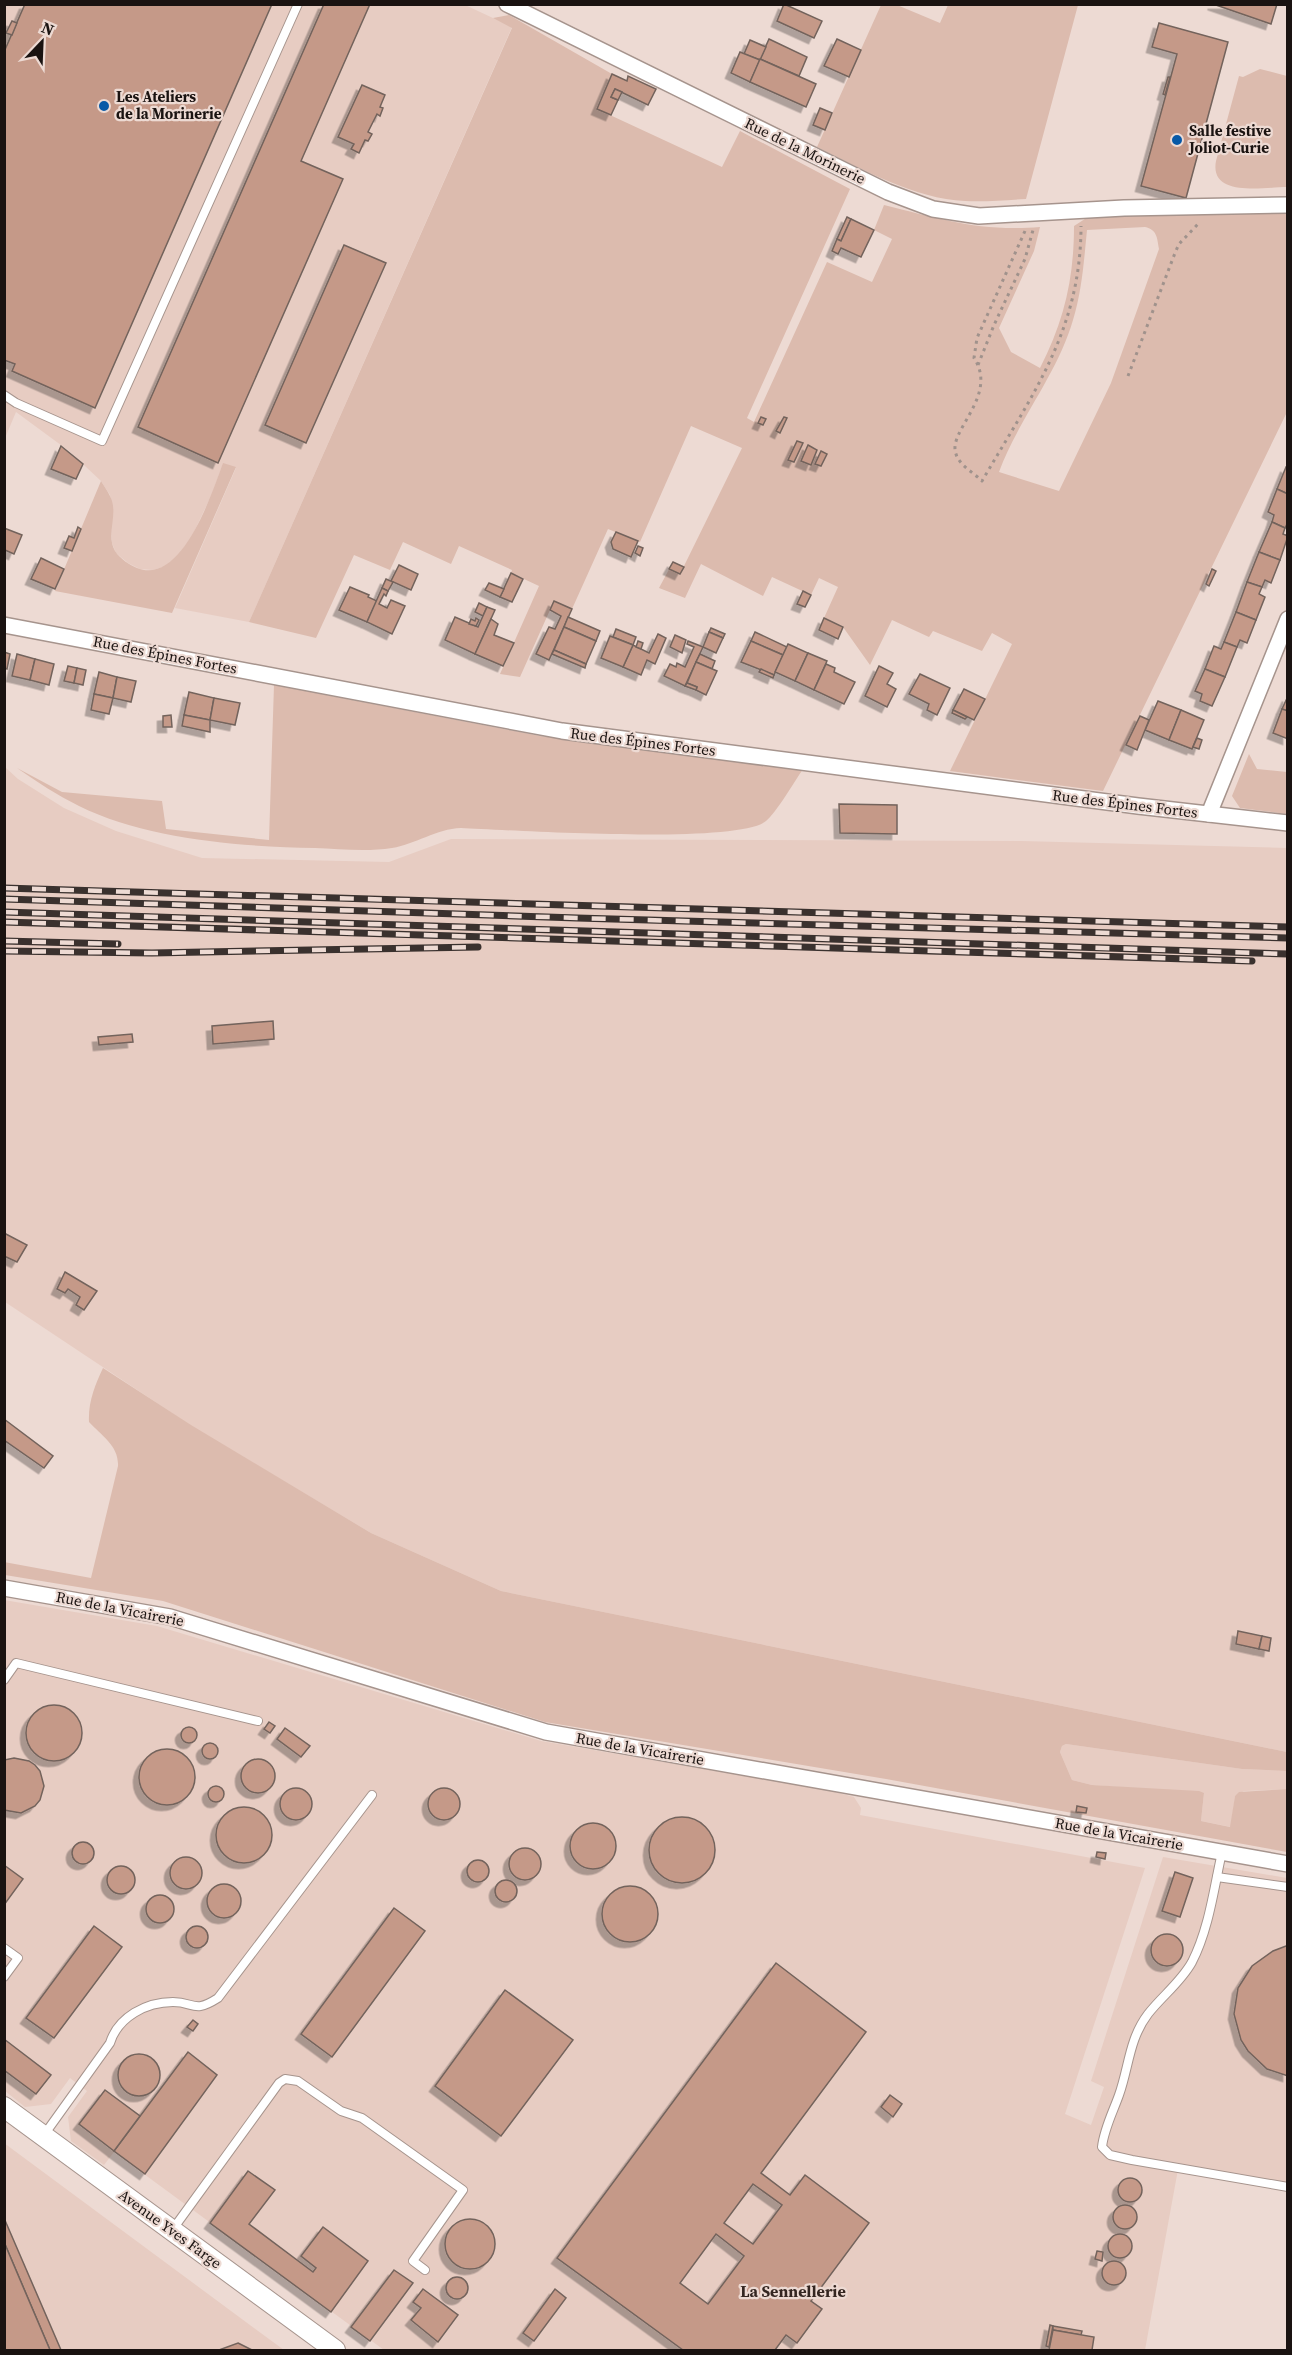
<svg xmlns="http://www.w3.org/2000/svg" width="1292" height="2355" font-family="'Source Serif 4',serif">
<defs>
<filter id="shadow"><feDropShadow dx="-5.5" dy="5.5" stdDeviation="0" flood-color="#0004"/></filter>
</defs>
<rect width="100%" height="100%" fill="#eddad3"/>
<g fill="#e7ccc2">
<polygon points="463,4 512,27 249,622 175,608 236,468 223,464 212,494 192,536 177,557 163,567 153,570 140,569 128,563 116,553 112,543 111,528 113,515 110,495 101,481 69,451 16,412 5,438 5,5"/>
<polygon points="5,767 18,779 64,808 116,831 202,858 389,862 451,839 1021,841 1287,848 1287,1752 501,1591 371,1533 190,1425 5,1302"/>
<polygon points="4,1600 157,1626 541,1741 827,1790 854,1797 861,1808 860,1815 1145,1868 1065,2114 1091,2125 1104,2087 1091,2081 1163,1857 1287,1878 1287,2183 1179,2164 1145,2350 384,2350 114,2152 104,2165 71,2141 68,2117 87,2091 70,2078 51,2104 25,2107 5,2091"/>
<polygon points="1066,1744 1242,1769 1287,1771 1287,1789 1244,1791 1235,1796 1231,1827 1201,1821 1204,1793 1092,1785 1072,1780 1060,1752 1062,1746"/>
<polygon points="4,2143 254,2328 284,2350 5,2350"/>
</g>
<g fill="#dcbbae" fill-rule="evenodd">
<path d="M881,5H897L940,23L948,5H1078L1026,199C1006,200 985,202 965,201C915,199 862,169 817,147Z"/>
<path d="M509,15L612,74L597,109L722,167L740,131L850,189L747,418L754,422L827,262L872,282L892,239L874,230L884,205C941,219 980,232 1040,227L1034,251L999,328L1011,352L1040,368C1064,321 1074,279 1074,226L1088,217L1191,211H1287V412L1103,791L950,771L1012,644L992,633L982,651L933,631L929,637L892,620L870,665L843,627L824,618L838,587L819,578L811,595L772,577L763,596L701,564L685,598L659,588L673,562L684,566L742,448L691,426L640,542L608,529L572,609L554,601L520,677L500,674L539,586L511,573L512,570L459,546L451,564L403,542L390,570L354,555L316,638L249,622L512,28L493,18ZM1145,227C1157,230 1157,237 1159,249L1111,383L1059,491L999,472C1018,420 1057,375 1073,320C1082,291 1084,260 1087,230Z"/>
<path d="M1260,69L1287,76V187C1265,187 1209,198 1216,161L1239,76L1243,77Z"/>
<path d="M223,463L236,467L172,613L55,591L101,481C105,488 110,494 112,501C117,518 106,535 115,551C120,559 130,565 137,568C182,586 212,493 223,463Z"/>
<path d="M274,685L540,736L803,769C795,781 776,813 766,821C738,845 510,830 461,828C436,829 416,844 392,848C367,852 339,849 315,848C242,847 145,839 79,806C57,795 37,782 17,768L62,792L162,801L166,829L269,840Z"/>
<polygon points="1249,754 1257,769 1287,772 1287,814 1240,808 1232,796"/>
<path d="M103,1368L191,1425L371,1533L501,1591L1287,1752V1771L1242,1769L1066,1744L1062,1746L1060,1752L1072,1780L1092,1785L1199,1791L1204,1793L1201,1821L1230,1827L1235,1796L1239,1792L1287,1789V1852L886,1779L545,1722L163,1601L5,1575L4,1562L91,1578L118,1466C119,1446 102,1436 89,1422C88,1402 95,1385 103,1368Z"/>
</g>
<g fill="#c59988" stroke="#73635c" stroke-width="1.5" fill-rule="evenodd" filter="url(#shadow)">
<polygon points="25,4 272,4 95,408 12,371 15,364 4,360 4,52"/>
<polygon points="324,4 370,4 301,161 343,179 218,463 138,427"/>
<polygon points="784,4 822,21 814,38 777,21"/>
<polygon points="1213,4 1277,4 1271,24"/>
<polygon points="12,21 17,23 12,35 6,33"/>
<polygon points="1159,23 1228,42 1186,198 1141,186 1177,54 1152,47"/>
<polygon points="769,39 807,57 799,76 760,59"/>
<polygon points="837,39 861,50 849,77 824,66"/>
<polygon points="750,40 766,47 760,60 744,54"/>
<polygon points="740,52 760,60 750,82 731,73"/>
<polygon points="760,59 816,84 806,107 750,82"/>
<polygon points="612,74 627,81 628,76 656,89 648,105 615,89 611,97 618,100 611,115 597,109"/>
<polygon points="1168,77 1170,77 1165,95 1163,94"/>
<polygon points="362,85 385,95 380,107 383,108 380,116 377,114 368,132 372,134 368,141 365,140 359,153 351,149 354,144 338,137"/>
<polygon points="615,89 622,92 618,100 611,97"/>
<polygon points="820,108 832,113 825,130 813,125"/>
<polygon points="847,217 851,219 841,241 837,239"/>
<polygon points="851,219 874,230 861,257 841,248 838,254 832,251 837,239 841,241"/>
<polygon points="344,245 386,263 306,443 265,425"/>
<polygon points="761,417 766,419 763,425 758,423"/>
<polygon points="784,417 787,418 780,433 776,431"/>
<polygon points="797,441 803,443 794,462 788,460"/>
<polygon points="808,445 817,450 811,465 801,461"/>
<polygon points="61,446 83,464 76,479 51,469"/>
<polygon points="821,451 827,454 821,466 815,464"/>
<polygon points="1286,467 1288,468 1288,494 1277,489"/>
<polygon points="1277,489 1288,494 1288,522 1285,528 1272,522 1274,515 1268,512"/>
<polygon points="1272,522 1285,528 1283,534 1288,536 1280,560 1259,552"/>
<polygon points="78,527 81,529 72,551 64,548 69,536 74,538"/>
<polygon points="4,528 22,535 14,554 5,550 4,552"/>
<polygon points="616,532 638,541 631,557 613,549 611,542"/>
<polygon points="638,546 643,548 640,556 635,553"/>
<polygon points="1259,552 1280,560 1271,583 1265,580 1262,587 1247,582"/>
<polygon points="41,558 64,569 55,589 31,579"/>
<polygon points="673,562 684,567 680,574 669,569"/>
<polygon points="399,565 418,574 411,590 391,581"/>
<polygon points="1212,569 1216,571 1209,586 1206,584"/>
<polygon points="511,573 523,579 512,602 500,597"/>
<polygon points="386,579 393,582 388,591 382,588"/>
<polygon points="1247,582 1262,587 1259,594 1265,597 1256,620 1236,612"/>
<polygon points="489,583 504,589 500,597 485,590"/>
<polygon points="350,587 369,595 368,597 377,601 367,622 339,610"/>
<polygon points="382,588 388,591 386,596 384,594 379,604 387,608 391,600 405,606 392,634 367,622"/>
<polygon points="803,591 811,595 805,607 797,604"/>
<polygon points="554,601 572,609 549,660 536,654 549,627 555,629 561,616 550,610"/>
<polygon points="479,603 487,607 483,616 475,612"/>
<polygon points="487,607 495,610 475,654 445,640 455,617 478,627"/>
<polygon points="1236,612 1256,620 1247,643 1240,640 1237,647 1224,642"/>
<polygon points="568,617 600,631 596,641 564,627"/>
<polygon points="476,618 479,620 476,626 469,624 471,619 475,621"/>
<polygon points="824,618 843,627 838,639 819,630"/>
<polygon points="491,619 498,624 494,635 514,643 503,666 475,654"/>
<polygon points="564,627 596,641 586,664 554,650"/>
<polygon points="711,628 725,634 723,638 709,632"/>
<polygon points="616,629 636,637 633,645 613,637"/>
<polygon points="709,632 723,638 716,653 703,647"/>
<polygon points="755,632 787,647 783,655 751,641"/>
<polygon points="658,634 666,638 655,664 647,660 641,675 623,667 633,645 649,653"/>
<polygon points="675,635 686,640 682,653 670,647"/>
<polygon points="610,636 633,645 623,667 601,658"/>
<polygon points="638,641 643,643 641,649 636,647"/>
<polygon points="688,641 703,647 685,686 664,676 670,664 676,667 677,663 685,667 694,647 687,644"/>
<polygon points="751,641 783,655 774,675 741,662"/>
<polygon points="1224,642 1237,647 1225,677 1205,669 1214,646 1221,649"/>
<polygon points="788,644 808,653 795,681 775,672"/>
<polygon points="554,650 586,664 585,668 552,654"/>
<polygon points="4,652 10,654 7,669 4,668"/>
<polygon points="808,653 827,661 814,690 795,681"/>
<polygon points="17,654 35,659 30,680 12,676"/>
<polygon points="700,654 715,661 712,669 696,662"/>
<polygon points="35,659 54,664 49,685 30,680"/>
<polygon points="696,662 717,671 706,695 696,690 697,687 687,683"/>
<polygon points="826,664 835,668 834,672 855,682 844,704 814,690"/>
<polygon points="68,666 77,668 74,683 64,681"/>
<polygon points="879,666 893,673 887,684 896,689 887,707 865,696"/>
<polygon points="77,668 86,670 83,685 74,683"/>
<polygon points="761,669 774,675 773,678 759,672"/>
<polygon points="1205,669 1225,677 1212,706 1200,701 1202,694 1195,691"/>
<polygon points="99,672 117,677 113,698 94,694"/>
<polygon points="920,674 950,688 937,715 927,710 929,704 909,694"/>
<polygon points="117,677 136,681 131,702 113,698"/>
<polygon points="687,683 697,687 696,690 685,686"/>
<polygon points="964,689 985,699 974,720 953,710"/>
<polygon points="189,692 214,698 210,720 184,715"/>
<polygon points="94,694 113,698 109,714 91,710"/>
<polygon points="1288,696 1288,711 1282,709"/>
<polygon points="214,698 240,703 235,725 210,720"/>
<polygon points="1158,701 1181,710 1169,740 1145,730"/>
<polygon points="1282,709 1288,711 1288,739 1273,733"/>
<polygon points="953,710 967,717 965,719 952,713"/>
<polygon points="1181,710 1204,720 1192,749 1169,740"/>
<polygon points="171,715 172,727 163,727 163,716"/>
<polygon points="184,715 210,720 210,732 182,726"/>
<polygon points="1140,716 1149,720 1137,750 1126,745"/>
<polygon points="1197,738 1202,740 1199,749 1193,747"/>
<polygon points="839,804 897,805 897,834 840,833"/>
<polygon points="273,1021 274,1039 213,1044 212,1026"/>
<polygon points="132,1034 133,1042 99,1045 98,1037"/>
<polygon points="4,1233 27,1245 17,1262 4,1256"/>
<polygon points="65,1272 97,1291 84,1310 76,1305 80,1297 68,1289 65,1293 57,1289"/>
<polygon points="4,1419 53,1456 44,1468 4,1440"/>
<polygon points="1238,1631 1262,1636 1259,1649 1236,1644"/>
<polygon points="1262,1636 1271,1638 1269,1651 1259,1649"/>
<circle cx="54" cy="1733" r="28"/>
<polygon points="269,1722 275,1726 270,1733 264,1729"/>
<circle cx="189" cy="1735" r="8"/>
<polygon points="285,1728 310,1746 301,1757 277,1739"/>
<circle cx="210" cy="1751" r="8"/>
<circle cx="167" cy="1777" r="28"/>
<polygon points="14,1758 29,1761 35,1765 40,1771 44,1786 40,1800 35,1806 21,1813 4,1810 4,1760"/>
<circle cx="258" cy="1776" r="17"/>
<circle cx="216" cy="1794" r="8"/>
<circle cx="296" cy="1804" r="16"/>
<circle cx="444" cy="1804" r="16"/>
<polygon points="1077,1806 1087,1808 1086,1813 1076,1812"/>
<circle cx="244" cy="1835" r="28"/>
<circle cx="682" cy="1850" r="33"/>
<circle cx="593" cy="1846" r="23"/>
<circle cx="83" cy="1853" r="11"/>
<circle cx="525" cy="1864" r="16"/>
<polygon points="1097,1852 1106,1853 1105,1859 1096,1857"/>
<circle cx="186" cy="1873" r="16"/>
<circle cx="478" cy="1871" r="11"/>
<polygon points="4,1865 23,1879 4,1905"/>
<circle cx="121" cy="1880" r="14"/>
<polygon points="1175,1872 1193,1878 1180,1917 1162,1911"/>
<circle cx="506" cy="1891" r="11"/>
<circle cx="224" cy="1901" r="17"/>
<circle cx="630" cy="1914" r="28"/>
<circle cx="160" cy="1909" r="14"/>
<polygon points="394,1908 425,1931 332,2057 301,2034"/>
<circle cx="197" cy="1937" r="11"/>
<polygon points="94,1926 122,1947 54,2038 26,2018"/>
<circle cx="1167" cy="1950" r="16"/>
<polygon points="1286,1946 1288,1946 1288,2076 1267,2069 1248,2051 1241,2040 1234,2014 1238,1988 1252,1966 1273,1951"/>
<path d="M776,1963L866,2032L761,2173L790,2195L805,2175L869,2223L811,2301L822,2309L797,2343L786,2335L775,2350H683L557,2258ZM753,2184L782,2205L753,2244L724,2223ZM716,2234L744,2256L708,2304L680,2283Z"/>
<polygon points="505,1990 573,2040 501,2136 435,2086"/>
<polygon points="193,2020 198,2024 193,2031 187,2027"/>
<polygon points="4,2039 51,2075 36,2094 4,2070"/>
<polygon points="188,2052 217,2075 145,2174 114,2151"/>
<circle cx="139" cy="2075" r="21"/>
<polygon points="105,2090 140,2116 114,2151 79,2124"/>
<polygon points="890,2095 902,2104 893,2117 881,2107"/>
<polygon points="248,2171 275,2190 249,2224 313,2272 316,2268 301,2256 323,2227 368,2261 331,2312 210,2223"/>
<circle cx="1130" cy="2190" r="12"/>
<circle cx="1125" cy="2217" r="12"/>
<polygon points="4,2218 61,2350 50,2350 4,2242"/>
<circle cx="470" cy="2244" r="25"/>
<circle cx="1120" cy="2246" r="12"/>
<polygon points="4,2242 50,2350 4,2350"/>
<polygon points="1097,2251 1103,2252 1102,2261 1095,2259"/>
<circle cx="1114" cy="2273" r="12"/>
<polygon points="394,2270 413,2283 370,2341 351,2327"/>
<circle cx="457" cy="2288" r="11"/>
<polygon points="423,2289 458,2315 438,2342 411,2320 421,2308 413,2302"/>
<polygon points="555,2289 566,2298 534,2341 523,2333"/>
<polygon points="1050,2325 1053,2326 1049,2347 1046,2346"/>
<polygon points="1053,2326 1082,2331 1081,2335 1053,2330"/>
<polygon points="1053,2330 1094,2337 1092,2350 1049,2350"/>
<polygon points="238,2343 252,2350 219,2350"/>
</g>
<g fill="none" stroke-linecap="round" stroke-linejoin="round">
<defs>
<g id="service">
<polyline points="4,395 16,403 102,441 298,4"/>
<polyline points="4,1680 16,1663 258,1721"/>
<path d="M1222,1852C1214,1888 1209,1929 1192,1962C1181,1982 1162,1996 1148,2014C1129,2039 1129,2067 1119,2095C1113,2112 1104,2129 1102,2147L1110,2155L1132,2160L1288,2187"/>
<polyline points="1217,1877 1288,1887"/>
<polyline points="4,1948 18,1958 4,1977"/>
<path d="M44,2135L110,2043C118,2017 146,2002 173,2002C195,2002 193,2014 218,1998L372,1795"/>
<polyline points="173,2229 279,2083 285,2079 298,2081 341,2111 362,2118 463,2190 413,2261 425,2270"/>
</g>
<g id="minor">
<polyline points="507,4 888,192 933,209 979,216 1124,208 1288,205"/>
<polyline points="4,625 562,731 1138,806 1288,823"/>
<polyline points="1209,814 1288,619"/>
<polyline points="4,1588 170,1617 546,1732 1288,1864"/>
</g>
<polyline id="tertiary" points="4,2107 335,2350"/>
</defs>
<use href="#service" stroke="#a6948d" stroke-width="10"/>
<use href="#minor" stroke="#a6948d" stroke-width="18"/>
<use href="#tertiary" stroke="#a6948d" stroke-width="22"/>
<g stroke="#a0928c" stroke-width="3" stroke-dasharray="3 4.5" stroke-linecap="butt">
<path d="M1025,231L977,338L974,358C999,396 947,431 956,454C959,465 974,473 982,481C1032,395 1081,330 1081,226"/>
<polyline points="978,365 994,325 1025,259 1033,230"/>
<polyline points="1128,376 1175,253 1179,244 1198,224"/>
</g>
<use href="#service" stroke="#fff" stroke-width="8"/>
<use href="#minor" stroke="#fff" stroke-width="15"/>
<use href="#tertiary" stroke="#fff" stroke-width="20"/>
<defs>
<g id="rail">
<polyline points="4,888 1288,927"/>
<polyline points="4,899 577,918 1288,938"/>
<polyline points="4,912 1288,954"/>
<polyline points="4,922 1252,961"/>
<polyline points="4,941 118,944"/>
<polyline points="4,951 152,953 478,947"/>
</g>
</defs>
<use href="#rail" stroke="#3a312e" stroke-width="7"/>
<use href="#rail" stroke="#eddad3" stroke-width="4.5" stroke-dasharray="14" stroke-linecap="butt"/>
</g>
<g fill="#0759a7" stroke="#eddad3" stroke-width="2">
<circle cx="104" cy="106" r="6"/>
<circle cx="1177" cy="140" r="6"/>
</g>
<g text-anchor="middle" stroke-width="4.5" stroke-linejoin="round" paint-order="stroke">
<g font-size="15" font-weight="bold" fill="#1a1311" stroke="#eddad3" text-anchor="start">
<text x="116" y="102">Les Ateliers<tspan x="116" dy="17">de la Morinerie</tspan></text>
<text x="1189" y="136">Salle festive<tspan x="1189" dy="17">Joliot-Curie</tspan></text>
</g>
<g font-size="15" fill="#1a1311" stroke="#eddad3">
<text transform="translate(805 151) rotate(26)" y="5">Rue de la Morinerie</text>
<text transform="translate(165 655) rotate(11)" y="5">Rue des Épines Fortes</text>
<text transform="translate(643 742) rotate(7)" y="5">Rue des Épines Fortes</text>
<text transform="translate(1125 804) rotate(7)" y="5">Rue des Épines Fortes</text>
<text transform="translate(120 1609) rotate(11)" y="5">Rue de la Vicairerie</text>
<text transform="translate(640 1749) rotate(10)" y="5">Rue de la Vicairerie</text>
<text transform="translate(1119 1834) rotate(10)" y="5">Rue de la Vicairerie</text>
<text transform="translate(170 2229) rotate(36)" y="5">Avenue Yves Farge</text>
</g>
<g font-size="16" font-weight="bold" fill="#342621" stroke="#eddad3">
<text x="793" y="2297">La Sennellerie</text>
</g>
</g>
<rect width="1292" height="2355" fill="none" stroke="#1a1311" stroke-width="12"/>
<g transform="translate(42 42) rotate(23)" stroke="#eddad3" stroke-width="4.5" paint-order="stroke">
<path d="M0-4.5L10 22L0 15L-10 22Z" fill="#1a1311"/>
<text y="-9" font-size="16" font-weight="bold" text-anchor="middle" fill="#1a1311">N</text>
</g>
</svg>
